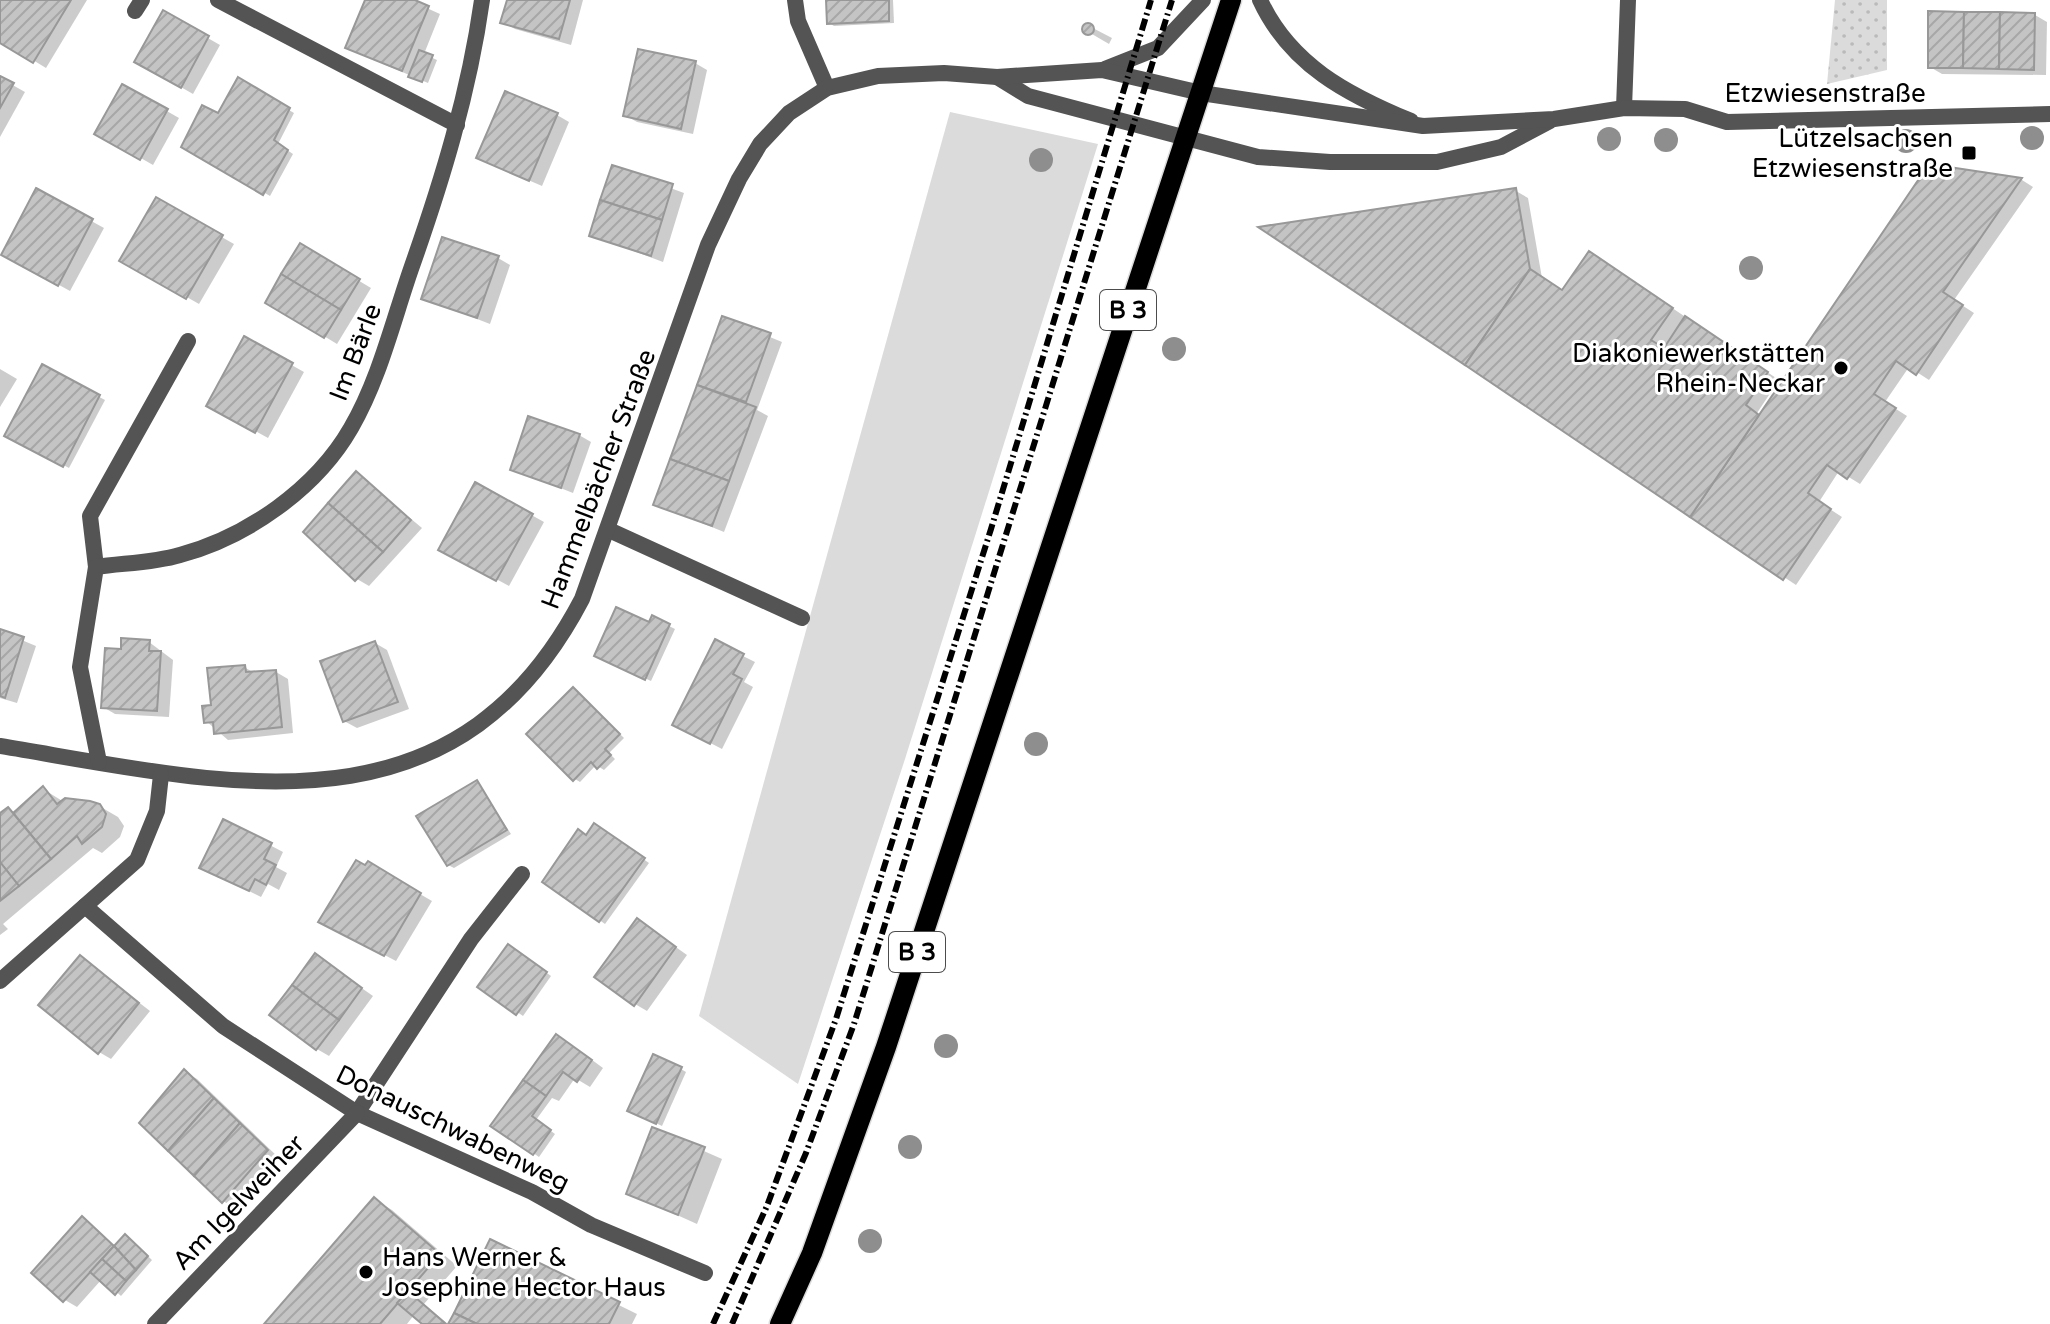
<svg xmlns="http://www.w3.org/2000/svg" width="2050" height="1324" font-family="'Varela Round',sans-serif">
<defs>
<pattern id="park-dots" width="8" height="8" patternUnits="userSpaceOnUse" patternTransform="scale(2)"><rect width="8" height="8" fill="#dbdbdb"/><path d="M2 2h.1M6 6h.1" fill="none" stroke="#bababa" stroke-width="1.8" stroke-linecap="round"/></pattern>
<pattern id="building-hatch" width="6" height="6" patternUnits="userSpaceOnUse" patternTransform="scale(2)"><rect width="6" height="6" fill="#c4c4c4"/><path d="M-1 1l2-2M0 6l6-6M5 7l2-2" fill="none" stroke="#a7a7a7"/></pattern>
</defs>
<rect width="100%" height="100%" fill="#fff"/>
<polygon fill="#dbdbdb" points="950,112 1098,144 905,759 798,1084 699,1016"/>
<polygon fill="url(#park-dots)" points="1835,0 1887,0 1887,70 1827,84"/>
<g fill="#0003">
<polygon points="0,0 87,0 46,68 0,40"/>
<polygon points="367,0 409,0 440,14 424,54 437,60 428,83 360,54"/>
<polygon points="509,0 583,0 571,45 515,29 503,22"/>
<polygon points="828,0 893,0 894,23 834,26 829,23"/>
<polygon points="164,13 220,45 193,94 137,62"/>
<polygon points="2035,15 2047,22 2046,75 1942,74 1930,67"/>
<polygon points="1087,25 1112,38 1109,44 1085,30"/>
<polygon points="695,63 707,70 693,134 637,122 625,115"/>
<polygon points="0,78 25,92 0,137"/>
<polygon points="238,80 294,113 278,144 293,154 270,196 184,146 219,116"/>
<polygon points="123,86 179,118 153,165 97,133"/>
<polygon points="557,115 569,122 542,186 491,164"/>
<polygon points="613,167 684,193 663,262 591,235"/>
<polygon points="1930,167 2022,180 2033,187 1954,300 1974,313 1929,380 1909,367 1885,402 1907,416 1860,484 1839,471 1819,502 1842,517 1796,585 1263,228 1516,191 1528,198 1542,278 1563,292 1601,260 1779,380 1757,413 1761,416"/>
<polygon points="37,191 104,228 70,291 3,254"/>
<polygon points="156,200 234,244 199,304 122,260"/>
<polygon points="301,246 371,288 337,344 268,302"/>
<polygon points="498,258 510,265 490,324 423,298"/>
<polygon points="723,318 782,342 757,410 768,416 724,532 655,504"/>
<polygon points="245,339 304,372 268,438 209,405"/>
<polygon points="43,367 105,400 69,468 7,435"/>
<polygon points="0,369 17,379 0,407"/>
<polygon points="579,435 591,442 573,493 512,469"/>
<polygon points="357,474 422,528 369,586 357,579"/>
<polygon points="476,484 544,522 509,586 441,549"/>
<polygon points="653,618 675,629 651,681 602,658 650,625"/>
<polygon points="0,631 36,646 17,703 0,698"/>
<polygon points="149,642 173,660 169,717 115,714 103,707 123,651"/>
<polygon points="375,643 387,650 409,709 357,728 344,721"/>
<polygon points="743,656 755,662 744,682 753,687 722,749 687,731"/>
<polygon points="244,667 256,674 276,672 288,679 293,733 228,740 206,721"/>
<polygon points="578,693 624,738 609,753 615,759 604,770 596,765 580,782 575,779"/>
<polygon points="477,782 511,834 454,868 448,865"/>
<polygon points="43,789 64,802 99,806 118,817 124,826 120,837 102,853 93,848 3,924 8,929 0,935 0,816 8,809 16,813"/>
<polygon points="224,821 283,852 276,867 287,873 279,890 268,884 261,897 214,874"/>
<polygon points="600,829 649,863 605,924 544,881 587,837"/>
<polygon points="368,864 432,901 396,961 333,928"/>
<polygon points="649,928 687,955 647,1011 635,1004"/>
<polygon points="514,949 551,976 523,1016 480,986"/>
<polygon points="316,956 373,996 329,1056 317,1049"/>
<polygon points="80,957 150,1011 111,1059 99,1052"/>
<polygon points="569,1043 603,1068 590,1087 575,1078 559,1101 552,1098 536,1120 555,1134 539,1157 493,1125"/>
<polygon points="681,1069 686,1072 662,1126 635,1113"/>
<polygon points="185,1072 197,1079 279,1158 235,1208 223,1201"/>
<polygon points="654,1129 722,1159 697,1224 628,1193"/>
<polygon points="374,1199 392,1210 457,1266 424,1304 448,1324 424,1324 414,1315 407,1324 266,1324"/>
<polygon points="82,1218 116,1247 126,1236 131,1240 152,1260 121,1296 102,1279 77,1307 65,1300"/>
<polygon points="491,1242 637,1314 632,1324 450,1324"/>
</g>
<g fill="url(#building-hatch)" stroke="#989898" stroke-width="2">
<polygon points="0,0 71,0 33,63 0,43"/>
<polygon points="365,0 415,0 429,6 402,71 345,48"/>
<polygon points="507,0 570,0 559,39 500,23"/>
<polygon points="826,0 889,0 889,21 827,24"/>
<polygon points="163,10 209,36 181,88 134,62"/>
<polygon points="1928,11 1964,12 1963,68 1928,68"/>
<polygon points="1964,12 2000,12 1999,69 1963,68"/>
<polygon points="2000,12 2035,13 2034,70 1999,69"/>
<circle cx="1088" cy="29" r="6"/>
<polygon points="638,49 696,61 681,129 623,116"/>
<polygon points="419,50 433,55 422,82 408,77"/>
<polygon points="0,76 14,83 0,108"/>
<polygon points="238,77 290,108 274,140 288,150 263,195 181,147 202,105 218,113"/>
<polygon points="122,84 168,109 140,160 94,134"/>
<polygon points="505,91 558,113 529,181 476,158"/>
<polygon points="1929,164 2022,178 1943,292 1963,305 1916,375 1896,361 1874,394 1896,408 1847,479 1827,465 1808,493 1831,509 1783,580 1690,517"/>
<polygon points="612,165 673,184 662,220 600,200"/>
<polygon points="36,188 93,219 58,286 1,255"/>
<polygon points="1516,188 1530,269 1465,365 1258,227"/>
<polygon points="156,197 223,235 186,299 119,261"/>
<polygon points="600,200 662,220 651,256 589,236"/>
<polygon points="442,237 499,256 477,318 421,299"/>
<polygon points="300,243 360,279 341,310 281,274"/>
<polygon points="1589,251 1673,308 1651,340 1664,348 1685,316 1768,372 1746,405 1759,415 1690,517 1465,365 1530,269 1562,290"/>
<polygon points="281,274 341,310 324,338 265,303"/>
<polygon points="722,316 771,333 746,402 697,385"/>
<polygon points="244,336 293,363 255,433 206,406"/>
<polygon points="42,364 100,395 63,467 4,436"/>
<polygon points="697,385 756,407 729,481 670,459"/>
<polygon points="528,416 580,434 561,488 510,470"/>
<polygon points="670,459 729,481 712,526 653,505"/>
<polygon points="356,471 411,520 383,552 328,503"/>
<polygon points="475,482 533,514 496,581 438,550"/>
<polygon points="328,503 383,552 355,581 303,532"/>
<polygon points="616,607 649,622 652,615 670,624 645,680 594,656"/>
<polygon points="0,629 24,637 5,698 0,696"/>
<polygon points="121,638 150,640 149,651 161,651 157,711 101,708 105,648 121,649"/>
<polygon points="715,639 744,654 733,674 742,679 710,744 672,725"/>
<polygon points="375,641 398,702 343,722 320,661"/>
<polygon points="245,665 246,672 276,670 282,727 214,734 213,722 204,723 202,706 211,705 207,668"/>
<polygon points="573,687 620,734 605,749 611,755 597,769 591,762 573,781 526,734"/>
<polygon points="477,780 507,830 447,866 416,816"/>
<polygon points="43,786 57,804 65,798 90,801 100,804 106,814 102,827 82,844 77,836 51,859 13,813"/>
<polygon points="8,807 51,859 19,886 0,862 0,813"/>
<polygon points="223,819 272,843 264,859 276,865 266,885 255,879 249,891 199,868"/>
<polygon points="594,823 645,858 599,922 542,882 578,829 586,835"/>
<polygon points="356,860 365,865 368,861 421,893 384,956 318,922"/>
<polygon points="0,862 19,886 0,901"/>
<polygon points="637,918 676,947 634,1006 594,977"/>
<polygon points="508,944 547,972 516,1015 477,987"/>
<polygon points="315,953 362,988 339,1020 292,985"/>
<polygon points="80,955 139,1003 98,1054 38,1005"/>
<polygon points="292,985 339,1020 316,1050 269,1015"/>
<polygon points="556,1034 592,1060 577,1082 563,1072 546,1096 523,1080"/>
<polygon points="653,1054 682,1067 656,1124 627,1111"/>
<polygon points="184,1069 214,1098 168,1151 139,1123"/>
<polygon points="523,1080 546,1096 532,1116 551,1130 533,1155 490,1126"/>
<polygon points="214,1098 240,1123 194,1176 168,1151"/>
<polygon points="240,1123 268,1150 222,1203 194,1176"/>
<polygon points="652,1127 705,1147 678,1215 626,1194"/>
<polygon points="374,1197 440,1254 380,1324 264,1324"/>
<polygon points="82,1216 114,1246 63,1302 31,1273"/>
<polygon points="125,1234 148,1256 136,1270 114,1246"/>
<polygon points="490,1239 620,1302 609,1324 477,1324 454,1313"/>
<polygon points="114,1246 136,1270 126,1281 102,1259"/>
<polygon points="102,1259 126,1281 115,1295 90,1272"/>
<polygon points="408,1291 446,1324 422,1324 397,1303"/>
<polygon points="454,1313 477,1324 448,1324"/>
</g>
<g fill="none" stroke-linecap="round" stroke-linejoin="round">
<defs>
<polyline id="primary" points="780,1324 812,1253 886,1047 1231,0"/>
</defs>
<use href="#primary" stroke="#dbdbdb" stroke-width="23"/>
<g stroke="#545454" stroke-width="16">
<path d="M1260,0C1290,65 1348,95 1411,121"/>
<polyline points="609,530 802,618"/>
<polyline points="357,1113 471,939 522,874"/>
</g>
<g stroke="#545454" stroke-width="16">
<polyline points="218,0 457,125"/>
<polyline points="795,0 798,21 827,88"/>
<polyline points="135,11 142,0"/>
<polyline points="1105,69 1158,48 1203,0"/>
<polyline points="997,77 1028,96 1258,157 1330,162 1437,162 1501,147 1550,121"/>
<polyline points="1624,108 1628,0"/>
<polyline points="96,567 90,516 188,341"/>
<path d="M0,746C224,783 453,846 582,599L708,245L739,179L760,144L789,113L827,88L878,76L944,73L997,77L1102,70L1201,93L1423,126L1554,119L1624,108L1685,109L1727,122L2050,114"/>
<path d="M99,762L80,667L96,567C123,563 153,563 180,555C247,537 316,489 351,428C379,380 393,321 411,269C442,181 469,93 482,0"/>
<polyline points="85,906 223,1026 357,1113 532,1192 591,1225 705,1273"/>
<polyline points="0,981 137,860 157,811 161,775"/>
<polyline points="155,1324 357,1113"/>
</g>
<use href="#primary" stroke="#000" stroke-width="20"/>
<g stroke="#000" stroke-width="6" stroke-dasharray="12 4 2 4" stroke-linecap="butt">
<polyline points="713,1324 767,1206 836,1019 991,529 1151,0"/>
<polyline points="732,1324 806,1153 854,1024 1172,0"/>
</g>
</g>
<g fill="#8e8e8e">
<circle cx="2032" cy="138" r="12"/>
<circle cx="1609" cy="139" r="12"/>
<circle cx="1666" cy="140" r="12"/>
<circle cx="1906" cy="141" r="12"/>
<circle cx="1041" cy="160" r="12"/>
<circle cx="1751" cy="268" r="12"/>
<circle cx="1174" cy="349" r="12"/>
<circle cx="1036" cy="744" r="12"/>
<circle cx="946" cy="1046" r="12"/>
<circle cx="910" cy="1147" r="12"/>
<circle cx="870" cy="1241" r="12"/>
</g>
<g fill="#000" stroke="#fff" stroke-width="3">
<rect x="1961" y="145" width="16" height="16" rx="4"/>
<circle cx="1841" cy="368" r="8"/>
<circle cx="366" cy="1272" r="8"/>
</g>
<g text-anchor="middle" stroke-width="6" stroke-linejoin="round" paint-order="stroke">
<g fill="#fff" stroke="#4c4c4c" stroke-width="2">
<rect x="1100" y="290" width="56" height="40" rx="6"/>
<rect x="889" y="932" width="56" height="40" rx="6"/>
</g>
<g font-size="24" font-weight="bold" fill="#000">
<text x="1128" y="318">B 3</text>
<text x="917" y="960">B 3</text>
</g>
<g font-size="26" fill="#000" stroke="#fff">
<text x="1825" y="102">Etzwiesenstraße</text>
<text transform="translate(355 352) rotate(-69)" y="9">Im Bärle</text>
<text transform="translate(598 479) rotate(-69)" y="9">Hammelbächer Straße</text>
<text transform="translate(453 1128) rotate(26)" y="9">Donauschwabenweg</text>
<text transform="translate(238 1202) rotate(-46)" y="9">Am Igelweiher</text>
</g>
<g font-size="26" fill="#000" stroke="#fff" text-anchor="end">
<text x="1953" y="147">Lützelsachsen<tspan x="1953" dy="30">Etzwiesenstraße</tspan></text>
<text x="1825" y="362">Diakoniewerkstätten<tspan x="1825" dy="30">Rhein-Neckar</tspan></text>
<text x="382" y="1266" text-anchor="start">Hans Werner &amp;<tspan x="382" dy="30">Josephine Hector Haus</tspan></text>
</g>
</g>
</svg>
